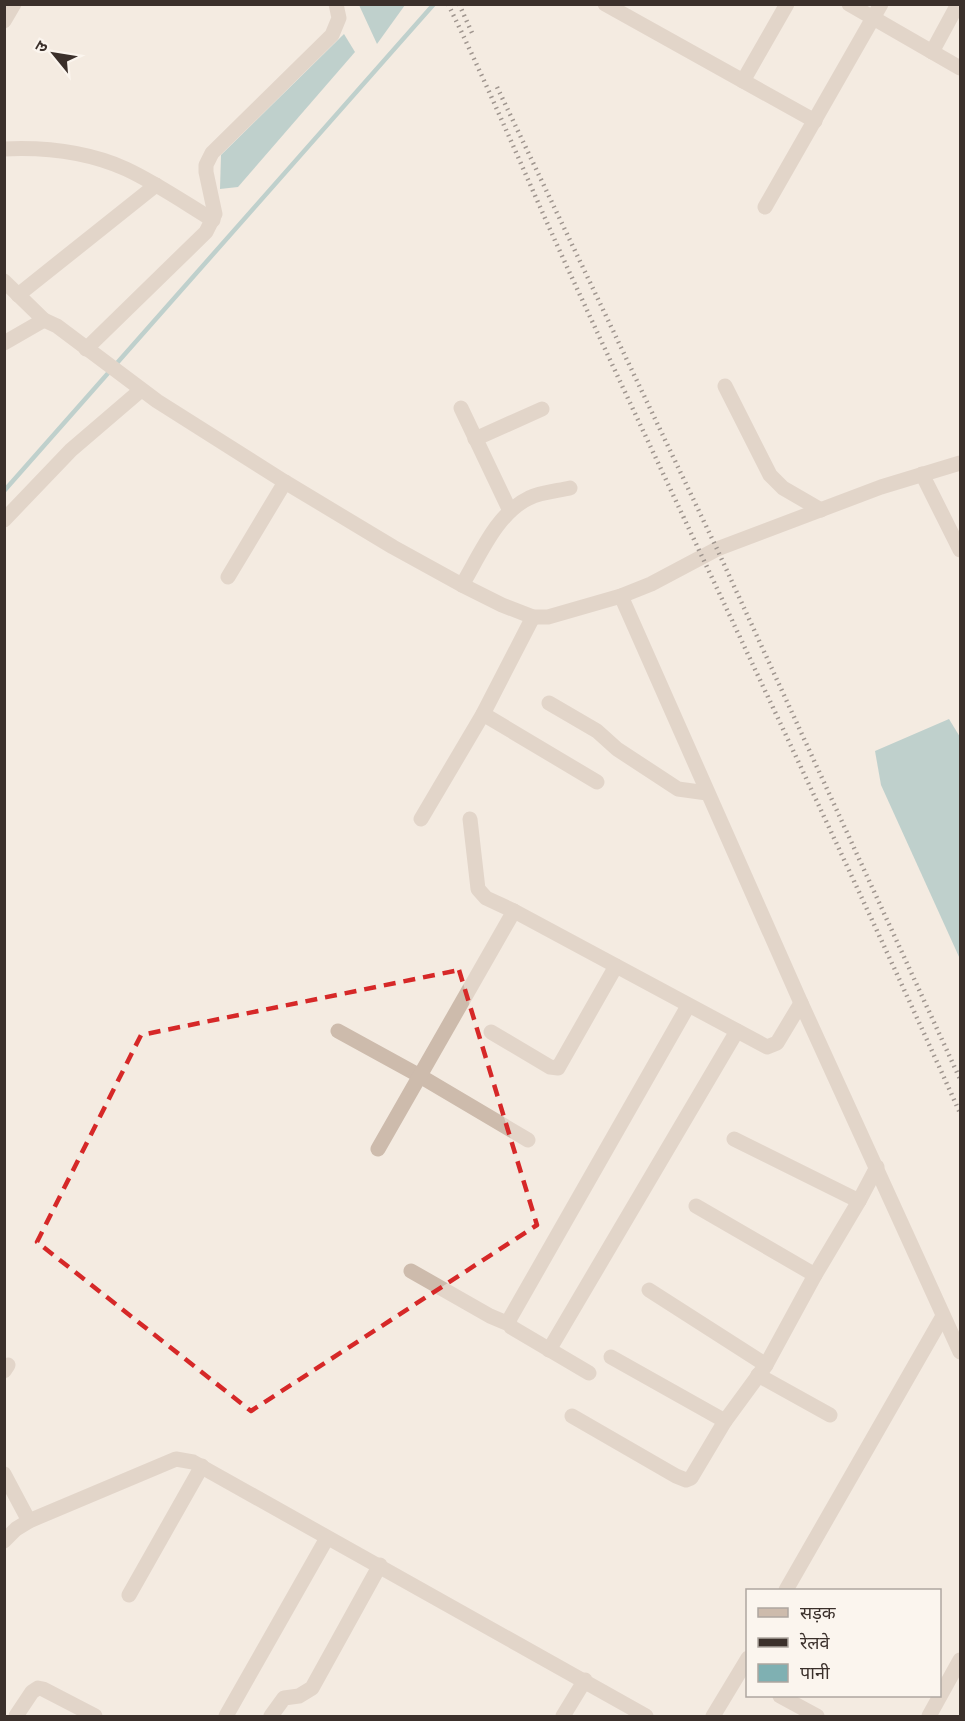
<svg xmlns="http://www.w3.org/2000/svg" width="965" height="1721" font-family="'PT Sans','Noto Sans Devanagari',sans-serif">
<rect width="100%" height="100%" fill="#f4ebe1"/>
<g fill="#7fb0b2">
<polygon points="359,5 405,5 377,44"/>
<polygon points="344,34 355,52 238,187 220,189 221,155"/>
<polygon points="949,719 960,737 960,959 881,785 875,751"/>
</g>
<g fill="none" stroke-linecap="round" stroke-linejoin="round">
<polyline stroke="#7fb0b2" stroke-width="4.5" points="4,491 434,4"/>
<g stroke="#cdbbac" stroke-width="15">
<polyline points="605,4 815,121"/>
<polyline points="849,4 960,68"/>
<polyline points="4,21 14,4"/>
<polyline points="932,52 958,4"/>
<polyline points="743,81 787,4"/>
<path d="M4,149C46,147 88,152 126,169C156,183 185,203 213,220"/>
<polyline points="765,207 881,4"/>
<polyline points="4,281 44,320 57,326 157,401 285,482 393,547 462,585 502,605 533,617 548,617 621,596 651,584 717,549 881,487 960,463"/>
<polyline points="18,295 156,185"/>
<polyline points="4,343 44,320"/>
<polyline points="86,349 206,232 215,214 206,172 206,165 212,153 332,35 339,18 336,4"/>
<polyline points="725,386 770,475 783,488 821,510"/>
<polyline points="461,408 510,511"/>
<polyline points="475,439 542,409"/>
<polyline points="922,474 960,550"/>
<polyline points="4,520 71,450 141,390"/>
<polyline points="228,577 285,482"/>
<path d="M462,585C480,555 497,513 529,498C541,492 557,491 570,488"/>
<polyline points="621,596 801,1003 960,1352"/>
<polyline points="549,703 597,731 617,749 678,789 707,793"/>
<polyline points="483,714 597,782"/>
<polyline points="421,819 483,714 533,617"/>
<polyline points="470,819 478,889 486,898 514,911 767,1047 777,1043 801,1003"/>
<polyline points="338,1031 420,1076 528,1140"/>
<polyline points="491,1032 550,1067 558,1068 616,966"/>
<polyline points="734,1139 859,1201"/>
<polyline points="378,1149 514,911"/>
<polyline points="696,1206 815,1275"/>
<polyline points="411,1271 490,1316 509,1324"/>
<polyline points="649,1290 766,1365"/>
<polyline points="549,1350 737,1031"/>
<polyline points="611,1357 725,1421"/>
<polyline points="4,1371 8,1365"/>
<polyline points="589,1373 511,1327 509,1320 688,1006"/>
<polyline points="758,1375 830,1415"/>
<polyline points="572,1416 676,1476 686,1480 691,1478 725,1421 766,1365 815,1275 859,1201 877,1167"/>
<polyline points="4,1474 29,1521"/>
<polyline points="4,1541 16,1529 29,1521 176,1459 193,1462 646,1716"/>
<polyline points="786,1590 943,1316"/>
<polyline points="129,1595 202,1466"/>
<polyline points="780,1696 817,1716"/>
<polyline points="16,1716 32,1692 38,1688 43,1689 95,1716"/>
<polyline points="226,1716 327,1538"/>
<polyline points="271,1716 284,1698 299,1696 312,1688 380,1565"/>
<polyline points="563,1716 585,1680"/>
<polyline points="713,1716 748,1658"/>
<polyline points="929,1716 960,1660"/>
</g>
<g stroke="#3b302b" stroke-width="4.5" stroke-dasharray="1.5 4.5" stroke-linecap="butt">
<path d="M448,4C495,100 535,199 580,295C706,568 837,839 960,1113"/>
<polyline points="459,4 473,35"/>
<polyline points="497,87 717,549 960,1079"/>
</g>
</g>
<path d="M0 0H965V1721H0ZM459,970L537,1225L251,1411L37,1242L141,1035Z" fill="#f4ebe1" fill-opacity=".55" fill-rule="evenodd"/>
<path fill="none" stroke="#d62828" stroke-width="4.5" stroke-dasharray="12 8" stroke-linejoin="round" d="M459,970L537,1225L251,1411L37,1242L141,1035Z"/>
<rect width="965" height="1721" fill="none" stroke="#3b302b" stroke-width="12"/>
<rect x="746" y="1589" width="195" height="108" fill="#fbf5ee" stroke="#aea6a0" stroke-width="1.5"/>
<rect x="758" y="1608" width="30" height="9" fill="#cdbbac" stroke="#aea6a0" stroke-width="1.5"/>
<text x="800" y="1619" font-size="18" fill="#3b302b">सड़क</text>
<rect x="758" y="1638" width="30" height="9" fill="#3b302b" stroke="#aea6a0" stroke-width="1.5"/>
<text x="800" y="1649" font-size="18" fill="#3b302b">रेलवे</text>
<rect x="758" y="1664" width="30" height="18" fill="#7fb0b2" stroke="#aea6a0" stroke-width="1.5"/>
<text x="800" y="1679" font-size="18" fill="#3b302b">पानी</text>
<g transform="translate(54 54) rotate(300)" stroke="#fbf5ee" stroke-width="4.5" paint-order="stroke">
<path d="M0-4.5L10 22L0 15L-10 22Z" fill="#3b302b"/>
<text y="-9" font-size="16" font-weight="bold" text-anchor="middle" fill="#3b302b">उ</text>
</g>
</svg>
